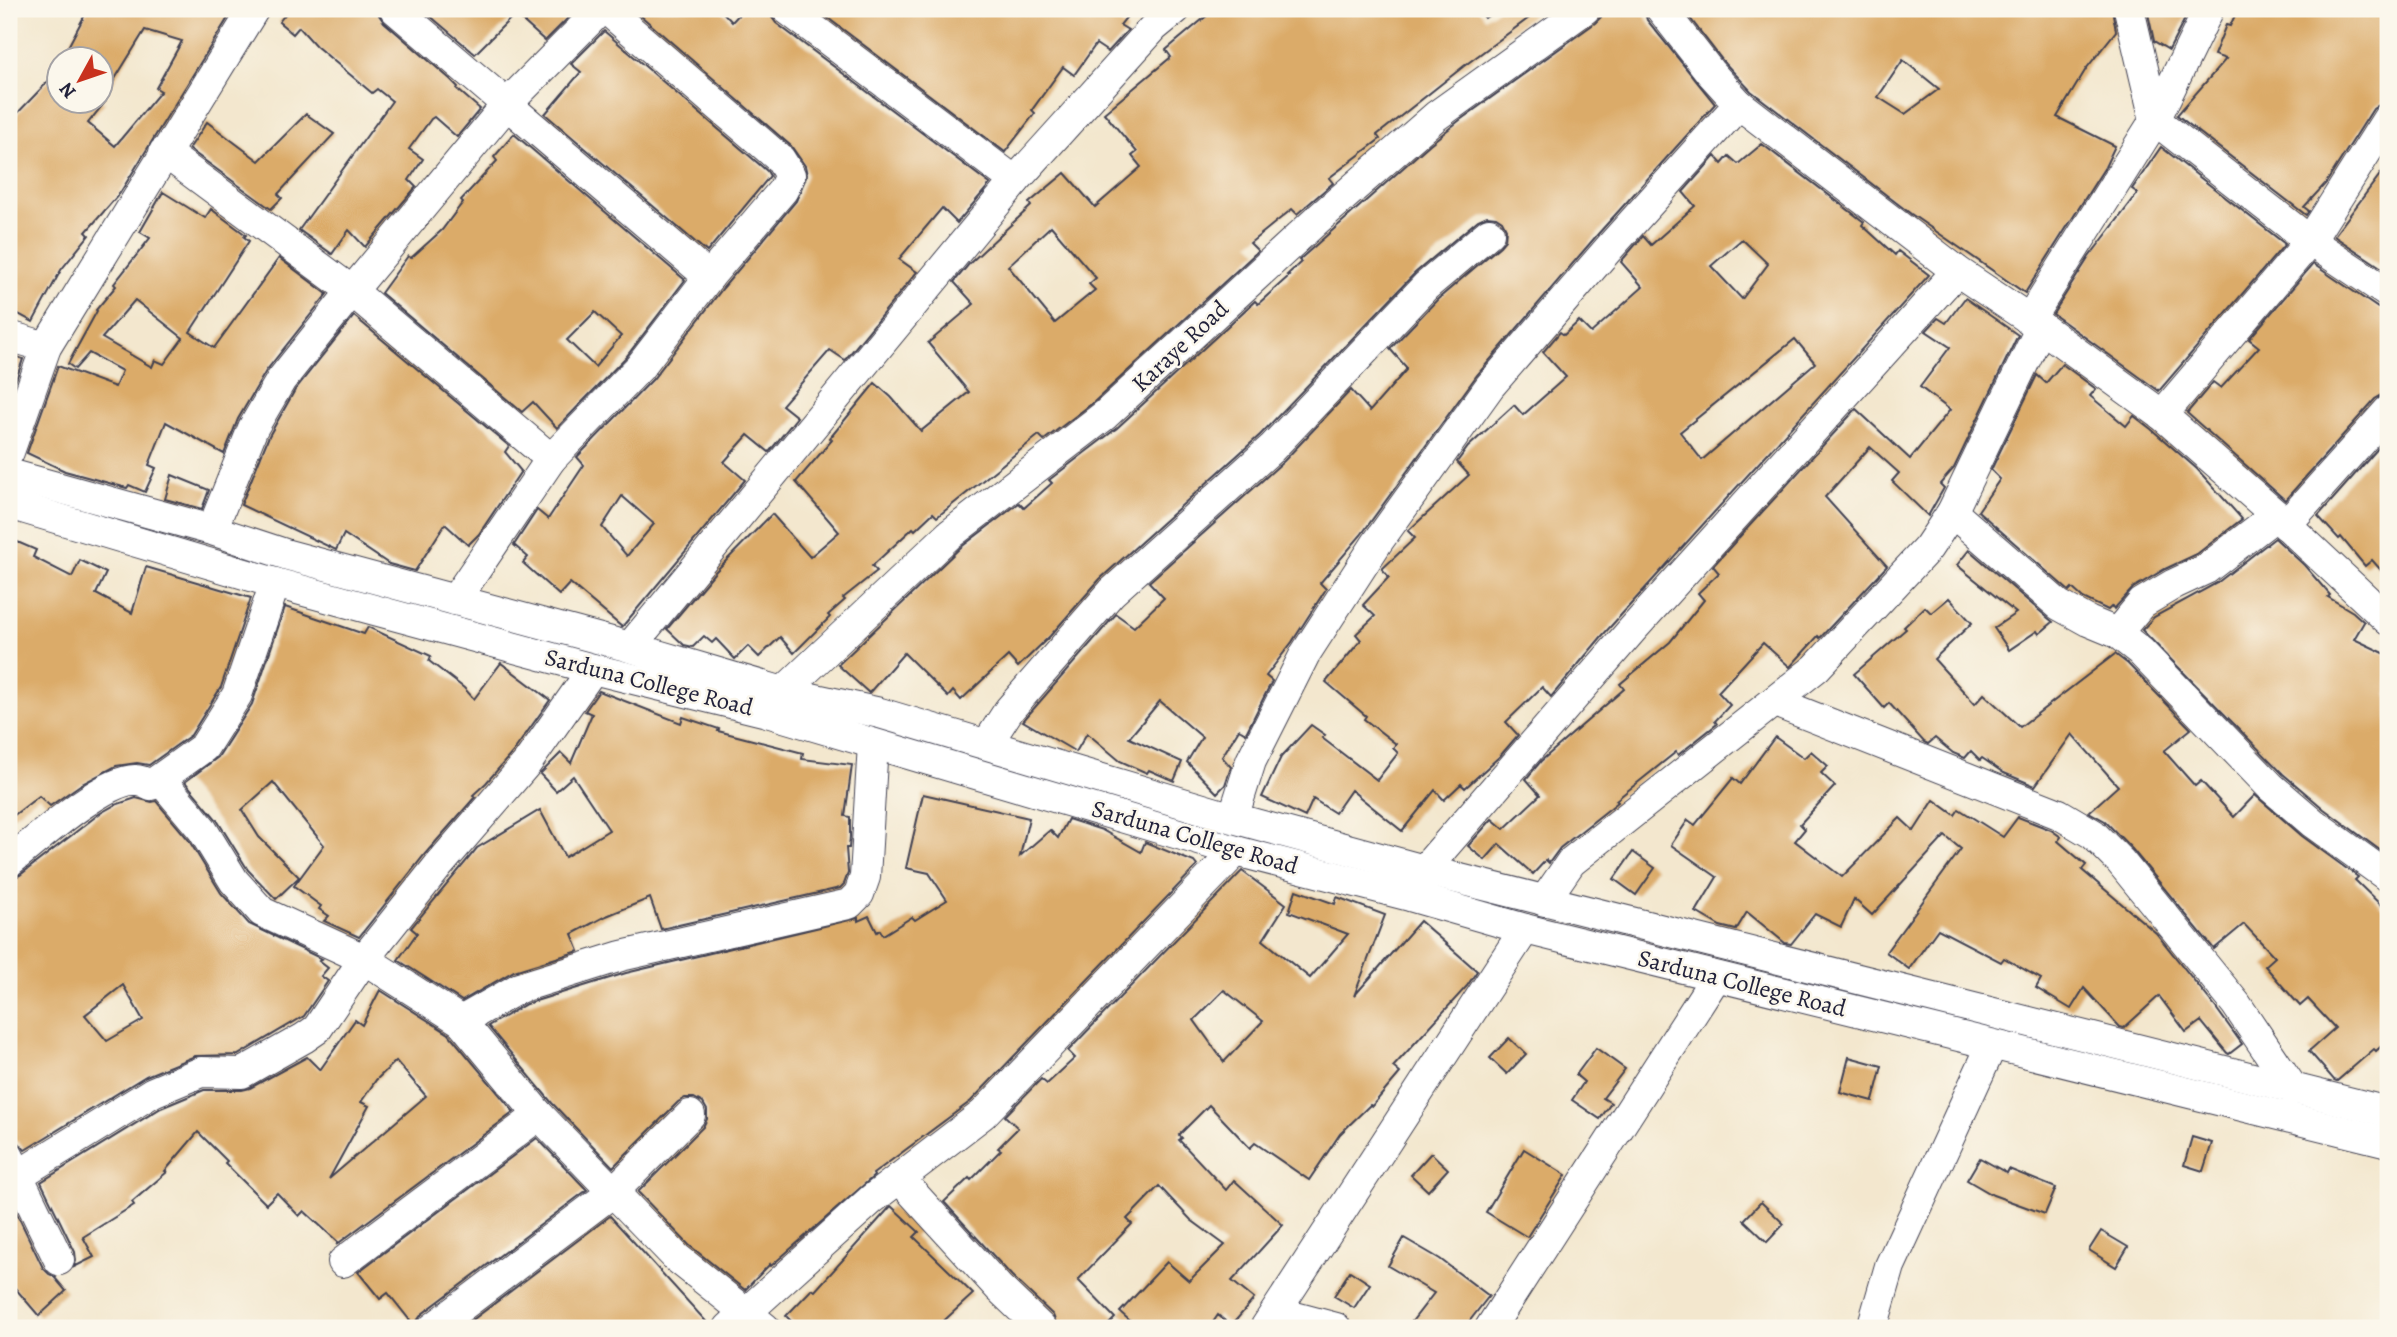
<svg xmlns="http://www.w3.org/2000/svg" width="2397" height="1337" font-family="Alegreya,serif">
<rect width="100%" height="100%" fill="#fbf7ec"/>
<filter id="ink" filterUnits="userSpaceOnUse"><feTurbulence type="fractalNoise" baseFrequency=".0143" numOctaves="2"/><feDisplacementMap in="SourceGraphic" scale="14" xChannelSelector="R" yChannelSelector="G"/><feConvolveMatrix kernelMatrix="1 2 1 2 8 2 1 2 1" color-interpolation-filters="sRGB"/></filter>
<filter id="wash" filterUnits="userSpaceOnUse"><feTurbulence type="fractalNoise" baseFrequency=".00686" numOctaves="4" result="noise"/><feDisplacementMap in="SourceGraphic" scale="28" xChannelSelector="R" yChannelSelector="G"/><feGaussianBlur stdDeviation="1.57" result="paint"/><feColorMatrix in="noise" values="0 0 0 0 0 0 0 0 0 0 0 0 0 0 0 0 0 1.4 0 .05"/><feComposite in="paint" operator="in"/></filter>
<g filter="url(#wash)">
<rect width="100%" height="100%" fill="#f3e7ce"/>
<g id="blocks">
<g fill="#dbab69" fill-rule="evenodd">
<polygon points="88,9 225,9 231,13 120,193 86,232 89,235 61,270 33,322 9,309 9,122 60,69 60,102 105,102 88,123 115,146 161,91 156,88 182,41 145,30 102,100 102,60 61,60"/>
<polygon points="282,9 378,9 379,15 384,22 450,79 458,87 457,89 480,109 457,137 434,117 431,119 409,149 423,159 409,180 416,187 365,247 349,230 332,254 299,230 392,101 377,89 372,93 316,46 299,27 293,34 279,22 286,13"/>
<polygon points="422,9 577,9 545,41 515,14 475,54"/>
<path d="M633,9H720L732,22L744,9H770L771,16L776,23L990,184L957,223L942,208L899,259L917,272L845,360L830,350L782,405L797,417L769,452L748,435L724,462L745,480L622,627L570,583L559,595L523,563L528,557L514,545L537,510L548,519L584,465L577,457L653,379L723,288L796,201L807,175L805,166L791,146ZM622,496L654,524L627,556L602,527Z"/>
<polygon points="816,9 1133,9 1120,25 1128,30 1108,52 1096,44 1074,75 1063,67 1032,110 1035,113 1005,152"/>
<path d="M1215,9H1478L1485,18L1498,9H1541L1464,66L1377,135L1380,139L1329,178L1333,183L1297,214L1292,209L1250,243L1258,251L1094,402L1044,440L1039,435L937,517L933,513L915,530L913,528L872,566L877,571L843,598L845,600L828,615L830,617L794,653L780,637L759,657L748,646L735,659L716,639L712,643L704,636L693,647L684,645L667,629L715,572L772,514L810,557L839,532L796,482L832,440L830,438L875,383L891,397L921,431L969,392L928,343L974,304L954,282L969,264L1031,206L1029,203L1065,173L1095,207L1141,167L1132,156L1137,152L1104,113L1171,57L1166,50ZM1051,226L1096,278L1089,284L1095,290L1055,323L1008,266Z"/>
<polygon points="1602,9 1644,9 1647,20 1715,104 1598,234 1477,375 1361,535 1320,583 1326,589 1292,642 1266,676 1272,681 1246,733 1239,729 1222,757 1231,767 1225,785 1217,793 1187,762 1202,737 1160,701 1129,738 1182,762 1174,781 1149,770 1147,773 1120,761 1087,733 1076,752 1023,721 1116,614 1134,627 1164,598 1149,582 1284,461 1351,390 1370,411 1406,370 1406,367 1390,349 1438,299 1500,246 1505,240 1506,229 1502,221 1496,217 1487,216 1478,220 1415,273 1260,435 1100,579 1050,636 1018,667 1008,656 961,700 953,691 948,697 904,653 869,693 838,665 960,548 1019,503 1024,508 1052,483 1049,480 1117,428 1255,301 1258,304 1289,276 1287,275 1301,262 1299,260 1430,144 1460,120 1595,23 1601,17"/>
<path d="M1683,9H2112L2116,31L2086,69L2057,117L2115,146L2105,167L2025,293L1911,214L1751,91L1723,61ZM1903,60L1939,89L1905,114L1878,97Z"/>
<polygon points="2147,9 2190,9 2169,50 2154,41"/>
<polygon points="2238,9 2373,9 2388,15 2388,95 2385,101 2373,109 2326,183 2304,207 2309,211 2306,215 2177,115 2226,59 2214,55 2226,25 2230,26"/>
<polygon points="604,31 767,171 770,176 707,252 545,114 581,72 571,64"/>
<polygon points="306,114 334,134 278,194 282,198 271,209 189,149 207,122 259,161"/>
<path d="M514,134L685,280L626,357L557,428L533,402L522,412L381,293L408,256L411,258L442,230L463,202L461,200L497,161L494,157ZM595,312L621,336L595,367L567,340Z"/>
<path d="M1762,144L1864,222L1862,225L1895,255L1898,251L1929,275L1602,636L1551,697L1542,687L1506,722L1518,735L1500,756L1465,788L1461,784L1444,800L1435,790L1402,831L1351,790L1335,813L1313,799L1305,817L1262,797L1281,757L1311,725L1325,735L1322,738L1377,780L1398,753L1393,748L1396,744L1364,719L1366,716L1326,682L1361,640L1356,634L1375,616L1363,605L1389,577L1382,569L1415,538L1408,531L1469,475L1457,462L1468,447L1514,405L1523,415L1566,377L1543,352L1560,332L1564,335L1579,321L1591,333L1643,287L1621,262L1624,258L1643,236L1651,245L1695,206L1683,192L1715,156L1722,164L1729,156L1738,164ZM1742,239L1768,264L1742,299L1711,266ZM1795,339L1815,363L1702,460L1680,432Z"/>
<polygon points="2161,147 2285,244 2159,391 2053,314 2089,257 2138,193 2132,189"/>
<polygon points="2388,164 2388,272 2334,236"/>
<path d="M163,192L205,218L211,209L246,235L244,237L249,241L190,332L214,348L279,258L327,294L266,371L238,419L224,454L166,422L149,465L156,468L145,492L129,485L127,488L65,471L27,453L58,366L115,387L122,371L89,353L75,369L68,364L97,311L96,310L116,286L114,284L150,238L140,232ZM135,300L183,338L164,364L155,360L152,367L102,338Z"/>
<polygon points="2313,264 2378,308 2388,310 2388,394 2382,395 2375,399 2285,500 2187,413 2213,382 2221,388 2259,347 2249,339"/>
<polygon points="1965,298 2018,335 1954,468 1940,484 1944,488 1928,516 1892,481 1899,473 1870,447 1825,497 1887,566 1820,638 1818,636 1790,667 1763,643 1718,692 1730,705 1715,721 1717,724 1678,755 1676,752 1616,800 1618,802 1560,848 1549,863 1546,860 1533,874 1499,844 1485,860 1468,846 1492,819 1504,829 1540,795 1526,779 1541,761 1624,689 1620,684 1670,642 1704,600 1698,593 1719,573 1713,566 1856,409 1910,459 1950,410 1920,387 1950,347 1926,331 1938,318 1946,323"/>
<polygon points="354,316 509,446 505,452 521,471 479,534 468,545 445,524 415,571 389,564 344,534 336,550 241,505 269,436 295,390"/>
<polygon points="9,354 23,359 9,400"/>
<polygon points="2062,364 2096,389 2090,396 2126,426 2134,416 2151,429 2197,469 2242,519 2197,554 2165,569 2133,588 2114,609 2112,606 2108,610 2083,598 2072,588 2069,591 1978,511 2000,479 1991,470 2037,375 2046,383"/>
<polygon points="2388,437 2388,578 2372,560 2365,566 2341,537 2339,539 2318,516"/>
<polygon points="172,475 209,490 202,509 165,499"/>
<polygon points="2275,538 2304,565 2330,595 2328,597 2353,612 2364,622 2354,639 2388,655 2388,856 2324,809 2283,774 2142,630 2154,617 2217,583"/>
<polygon points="15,541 36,550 33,557 72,577 80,560 106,573 96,594 132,613 146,567 251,598 221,687 191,735 149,765 137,763 116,766 80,785 50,806 39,796 9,819 9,555"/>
<polygon points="1969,550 2048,618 2053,622 2039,634 2037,631 2009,650 1994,628 2016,613 1957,565"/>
<polygon points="1949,598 1972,623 1934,659 1975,704 1984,694 2020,727 2115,654 2128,664 2191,729 2164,751 2195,786 2201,781 2234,817 2255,795 2302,836 2358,877 2355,880 2388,912 2388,1040 2376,1051 2374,1049 2337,1081 2334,1080 2309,1051 2335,1028 2308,999 2300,1006 2265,966 2275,957 2244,924 2214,949 2132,849 2105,821 2089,812 2118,786 2072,734 2035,786 2004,773 1982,758 1980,760 1971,751 1965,758 1953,753 1935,738 1928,744 1924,742 1889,703 1884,708 1854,674 1906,629 1904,627 1925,607 1931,613"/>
<polygon points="285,607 364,634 368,627 431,656 429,661 464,688 474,699 501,663 550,700 513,752 486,783 473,795 475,797 425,854 359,937 324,921 329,916 319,909 321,906 294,886 324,845 273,782 242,810 259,837 299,877 276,899 248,870 217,820 185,782 218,757 252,704"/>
<polygon points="599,691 681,723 683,717 719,729 718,731 803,753 802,759 852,765 845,816 850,817 850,836 849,848 846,848 848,873 844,884 840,888 661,929 650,898 604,917 572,934 579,951 514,971 462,1001 398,960 417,933 411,928 477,848 540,810 565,857 609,830 573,776 556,791 540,774 561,753 571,763 592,714 585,711"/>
<polygon points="1775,737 1804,758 1811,751 1828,766 1821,773 1835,786 1800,824 1805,829 1795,841 1842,877 1900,818 1914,831 1934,800 1955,815 1959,809 2003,837 2018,817 2051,830 2061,837 2058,841 2086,865 2082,870 2156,933 2216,1008 2242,1044 2229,1054 2227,1053 2201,1021 2186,1032 2159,996 2124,1028 2120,1027 2084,988 2071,1009 2036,988 2041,979 2004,958 2001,962 1938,929 1909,969 1886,952 1961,849 1945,836 1872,915 1854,899 1841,927 1815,914 1791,944 1785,943 1747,912 1736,930 1720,926 1696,912 1717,877 1671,845 1688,820 1695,825 1733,778 1740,784"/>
<polygon points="923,794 1029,818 1020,856 1050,830 1058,838 1068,819 1102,830 1141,852 1145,842 1194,862 1197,866 971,1101 873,1174 874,1176 771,1266 770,1264 745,1290 689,1245 638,1192 703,1127 707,1119 707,1110 703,1103 694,1098 685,1098 678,1102 613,1167 552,1103 488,1026 526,1004 626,973 858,918 858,921 869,916 877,932 880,930 883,935 912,917 915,920 947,900 929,873 906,868"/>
<path d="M136,798L152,802L156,801L188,839L221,893L249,924L322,959L319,961L328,968L321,976L328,981L304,1016L238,1055L195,1056L146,1076L25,1150L18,1142L9,1140V879L20,875L99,814L115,805ZM123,985L143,1020L107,1041L85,1015Z"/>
<polygon points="1633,852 1655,868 1636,895 1614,879"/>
<path d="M1242,871L1286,904L1263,940L1310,978L1348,934L1289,912L1296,890L1335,904L1337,897L1385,915L1354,996L1420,921L1477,971L1467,986L1393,1067L1400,1073L1372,1106L1370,1105L1340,1134L1309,1180L1255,1143L1250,1148L1209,1105L1179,1135L1182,1138L1179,1140L1226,1190L1234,1180L1283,1225L1232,1281L1254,1299L1231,1326L1218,1315L1209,1328H1138L1120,1312L1167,1262L1189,1281L1225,1245L1191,1220L1159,1186L1127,1219L1132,1224L1078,1280L1115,1318L1105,1328H1058L1053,1315L1012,1276L944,1202L969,1178L971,1180L1001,1150L998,1148L1018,1128L1005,1116L1041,1079L1047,1084L1075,1058L1068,1051ZM1224,990L1263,1021L1224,1062L1194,1020Z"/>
<path d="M380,990L449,1034L514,1112L336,1245L339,1243L304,1211L299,1216L277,1193L266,1204L225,1163L227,1161L198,1132L165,1171L167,1172L132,1202L134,1205L83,1237L94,1257L74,1267L76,1261L75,1252L41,1182L161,1108L204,1090H242L250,1088L307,1057L320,1070L355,1020L362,1025ZM396,1061L426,1096L329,1179L369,1106L361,1102L376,1080Z"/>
<polygon points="1509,1038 1526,1054 1507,1074 1490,1058"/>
<polygon points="1596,1048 1625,1069 1603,1098 1611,1103 1600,1119 1572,1100 1584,1082 1576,1075"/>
<polygon points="1849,1057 1882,1066 1873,1101 1840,1092"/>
<polygon points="2192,1137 2212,1143 2203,1171 2184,1165"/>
<polygon points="537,1138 587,1190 422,1314 417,1321 416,1328 388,1293 380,1299 358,1272"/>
<polygon points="1524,1149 1566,1175 1527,1237 1486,1212"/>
<polygon points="1431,1153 1448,1169 1428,1191 1411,1175"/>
<polygon points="1980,1158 2007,1173 2009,1169 2056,1188 2045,1214 1993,1195 1967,1180"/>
<polygon points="9,1197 43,1268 49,1274 56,1277 55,1278 66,1291 39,1316 9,1281"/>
<polygon points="1761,1202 1784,1224 1767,1242 1744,1220"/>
<polygon points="891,1206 919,1232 914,1237 973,1294 936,1328 798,1328 786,1316 812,1289 815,1291"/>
<polygon points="610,1216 712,1328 462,1328"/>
<polygon points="2101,1231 2128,1247 2116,1267 2089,1250"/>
<polygon points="1404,1238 1440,1259 1489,1296 1464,1328 1407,1328 1434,1293 1388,1266"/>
<polygon points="1350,1271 1370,1284 1354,1308 1334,1296"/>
</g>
</g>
</g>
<g filter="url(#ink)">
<use href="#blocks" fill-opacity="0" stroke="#414051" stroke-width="2"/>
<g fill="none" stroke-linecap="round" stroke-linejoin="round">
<defs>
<g id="minor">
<polyline points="395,9 709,277"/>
<polyline points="787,9 1015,181"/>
<polyline points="1661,9 1710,72 1739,104 1957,271 2041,327 2162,415 2276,515 2388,620"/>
<polyline points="2129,9 2155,120 2310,241 2388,293"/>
<polyline points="164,152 352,291 551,459"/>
<polyline points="2029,320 2155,120 2209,9"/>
<polyline points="9,336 46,347"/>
<polyline points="2162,415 2310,241 2388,118"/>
<polyline points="9,452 46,347 254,9"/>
<polyline points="9,474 212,530 288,555 630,647 783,692 880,713 1233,818 1424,870 2388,1112"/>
<polyline points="9,504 275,583 593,669 767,712 1236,851 1410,896 1525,929 2388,1142"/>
<polyline points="1952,512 2059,605 2088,621 2117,633 2140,651 2271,787 2313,823 2388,877"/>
<polyline points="2286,525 2388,411"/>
<polyline points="212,530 253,428 281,380 352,291 508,103 601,9"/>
<polyline points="455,600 551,459 639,368 709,277 783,190 790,175 780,159 606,9"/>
<polyline points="2117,633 2142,603 2174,584 2206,569 2276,515"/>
<polyline points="630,647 1015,181 1154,27 1176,9"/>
<polyline points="1775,702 2059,814 2093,834 2120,861 2236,1004 2294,1090"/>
<polyline points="773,704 783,692 949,535 1105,415 1318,219 1436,116 1585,9"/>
<polyline points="987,744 1009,710 1112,592 1272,448 1426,286 1489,233"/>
<polyline points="160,779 202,829 234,881 262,912 364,959 461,1021 539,1115 677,1258 765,1328"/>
<polyline points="1233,818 1251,761 1305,654 1377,543 1490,386 1611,246 1739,104"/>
<path d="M9,862C35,841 105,778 136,780C141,780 147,783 151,785L204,747L237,695L275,583"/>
<polyline points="1424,870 1632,630 1957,271"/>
<polyline points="1544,901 1571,862 1816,668 1928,548 1952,512 2041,327"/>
<polyline points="461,1021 519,988 621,956 849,904 859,894 865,877 873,744"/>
<polyline points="9,1157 59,1260"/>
<polyline points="17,1176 153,1092 201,1072 242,1073 304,1038 317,1029 364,959 439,865 527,763 593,669"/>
<polyline points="899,1178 999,1288 1041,1328"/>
<polyline points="343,1262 539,1115"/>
<polyline points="1276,1312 1336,1328"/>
<polyline points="433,1328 613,1192 690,1115"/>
<polyline points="729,1328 872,1199 983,1114 1236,851"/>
<polyline points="1265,1328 1525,929"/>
<polyline points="1490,1328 1716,977"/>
<polyline points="1872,1328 1890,1266 1992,1045"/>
</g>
</defs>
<use href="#minor" stroke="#414051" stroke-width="32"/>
<use href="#minor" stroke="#fff" stroke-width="30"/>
</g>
</g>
<g text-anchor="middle" stroke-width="5" stroke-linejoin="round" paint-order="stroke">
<g font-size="24" fill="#22223b" stroke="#fbf7ec">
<text transform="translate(1180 346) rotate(-43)" y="8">Karaye Road</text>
<text transform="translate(649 682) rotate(14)" y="8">Sarduna College Road</text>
<text transform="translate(1195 837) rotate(16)" y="8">Sarduna College Road</text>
<text transform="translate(1742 983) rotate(14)" y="8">Sarduna College Road</text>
</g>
</g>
<rect width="2397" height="1337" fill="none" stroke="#fbf7ec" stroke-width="35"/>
<g transform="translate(80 80) rotate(230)"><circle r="33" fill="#fbf7ec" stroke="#a4a2a5" stroke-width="2"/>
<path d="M0-5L12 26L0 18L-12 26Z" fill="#c8321e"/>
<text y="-10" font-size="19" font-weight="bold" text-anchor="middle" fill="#22223b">N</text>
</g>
</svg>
